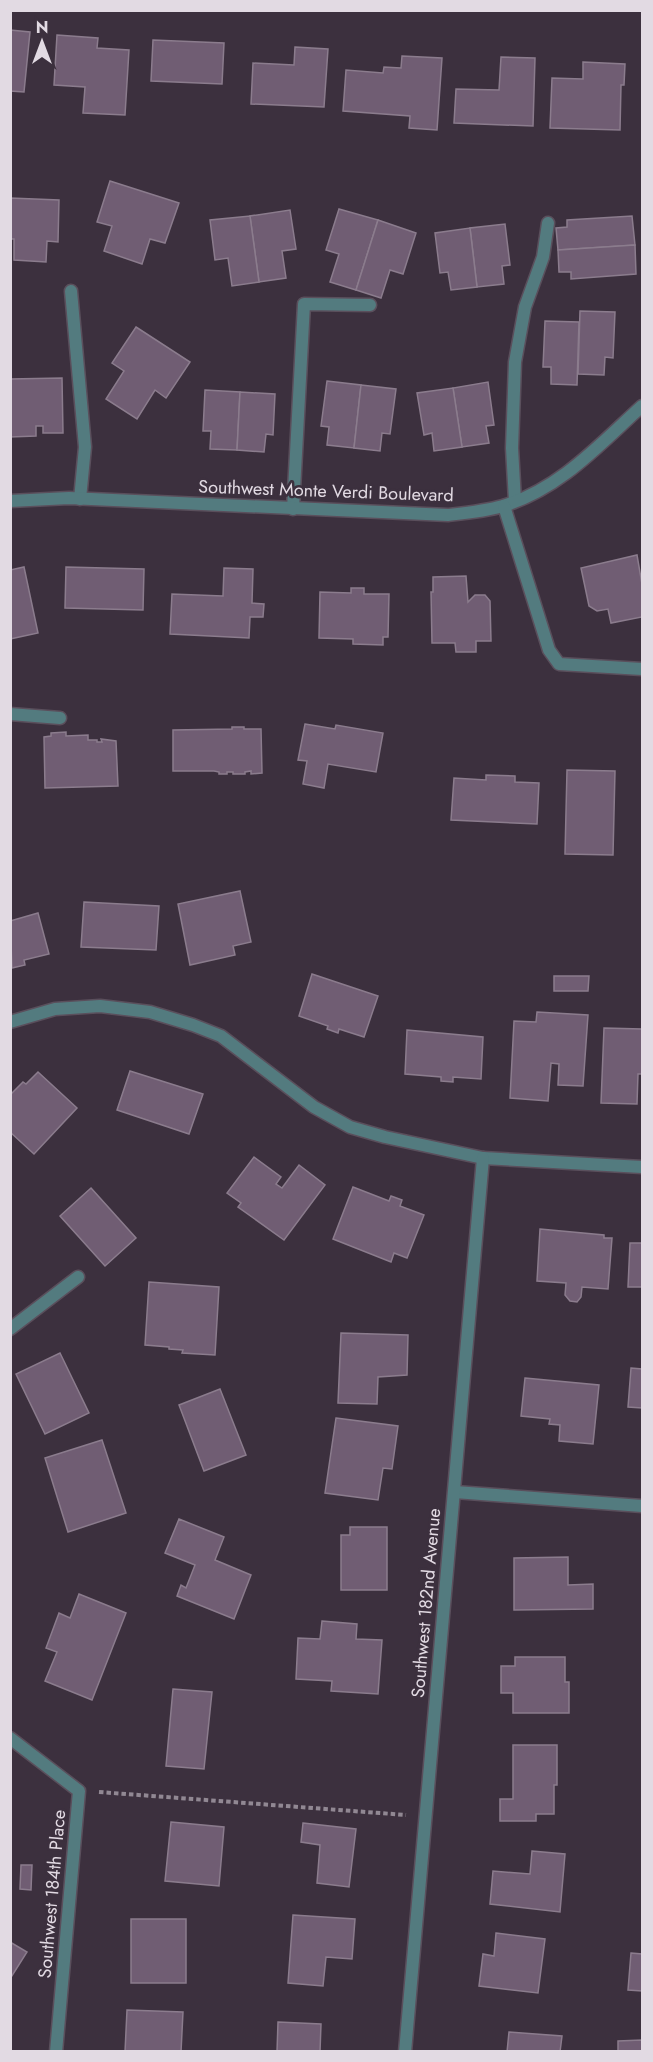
<svg xmlns="http://www.w3.org/2000/svg" width="653" height="2062" font-family="Jost,sans-serif">
<rect width="100%" height="100%" fill="#3c303e"/>
<g fill="#705d73" stroke="#8b7c8d" stroke-width="1.5">
<polygon points="10,30 30,32 24,92 10,91"/>
<polygon points="57,35 98,38 97,48 129,50 125,115 83,113 85,87 54,85"/>
<polygon points="153,40 224,43 222,84 151,81"/>
<polygon points="295,47 328,49 324,107 251,104 253,63 294,65"/>
<polygon points="402,56 442,58 437,130 409,128 410,116 343,111 346,70 383,73 384,67 401,68"/>
<polygon points="501,57 535,58 533,126 454,123 456,89 499,90"/>
<polygon points="583,62 625,64 624,85 621,85 620,130 550,128 552,78 583,79"/>
<polygon points="110,181 179,203 165,243 150,239 142,264 104,251 112,226 97,222"/>
<polygon points="10,198 59,200 58,242 47,241 46,262 14,260 14,239 10,239"/>
<polygon points="339,209 378,220 356,290 330,282 339,254 326,250"/>
<polygon points="290,210 296,249 282,251 286,278 259,282 250,216"/>
<polygon points="250,216 259,282 232,286 228,258 215,260 210,220"/>
<polygon points="632,216 635,245 558,250 556,228 567,227 567,220"/>
<polygon points="378,220 416,233 403,274 390,270 381,298 356,290"/>
<polygon points="505,224 510,265 502,266 504,284 477,287 470,228"/>
<polygon points="470,228 477,287 451,290 448,272 440,273 435,233"/>
<polygon points="635,245 636,274 571,279 571,272 559,272 558,250"/>
<polygon points="580,311 615,312 613,358 605,357 604,375 578,374"/>
<polygon points="545,321 579,322 577,385 551,384 551,367 543,367"/>
<polygon points="136,327 190,362 166,398 155,390 137,419 106,399 124,371 112,363"/>
<polygon points="62,378 63,433 43,433 43,426 36,426 36,436 10,437 10,379"/>
<polygon points="327,381 361,385 354,448 327,445 329,427 321,426"/>
<polygon points="488,382 494,425 486,426 489,443 462,447 453,388"/>
<polygon points="361,385 396,389 390,434 382,433 380,451 354,448"/>
<polygon points="453,388 462,447 434,451 432,433 424,435 417,393"/>
<polygon points="205,390 240,392 237,450 210,449 211,431 203,431"/>
<polygon points="240,392 275,394 273,435 266,434 264,452 237,450"/>
<polygon points="637,555 642,584 642,617 611,623 608,609 597,611 589,606 581,568"/>
<polygon points="24,567 38,633 10,639 10,570"/>
<polygon points="66,567 144,569 143,610 65,608"/>
<polygon points="224,568 253,569 252,603 264,604 263,617 250,617 249,638 170,634 172,594 223,596"/>
<polygon points="466,576 468,602 475,595 485,595 490,601 491,641 476,641 476,652 456,652 455,643 432,643 431,592 433,592 433,577"/>
<polygon points="351,588 364,588 364,594 389,594 388,637 383,637 383,645 353,644 353,639 319,638 320,592 351,593"/>
<polygon points="305,724 335,729 336,725 383,733 376,772 328,764 324,788 303,784 307,761 298,760"/>
<polygon points="232,727 244,727 244,729 261,729 262,773 251,774 251,771 245,772 245,774 233,774 233,772 227,772 227,774 219,774 219,772 214,771 173,771 173,730 232,729"/>
<polygon points="66,732 66,736 88,735 88,740 97,740 97,742 102,742 101,739 116,741 118,786 45,788 44,737 51,736 51,733"/>
<polygon points="567,770 615,771 613,855 565,854"/>
<polygon points="486,775 515,776 515,782 539,783 537,824 451,820 454,778 486,780"/>
<polygon points="240,891 251,942 233,946 235,955 190,965 178,904"/>
<polygon points="84,902 159,906 156,950 81,947"/>
<polygon points="38,913 49,954 24,960 25,965 12,968 10,921"/>
<polygon points="312,974 378,996 364,1037 339,1029 338,1033 327,1029 328,1026 299,1016"/>
<polygon points="554,976 589,976 588,991 554,991"/>
<polygon points="537,1012 588,1015 583,1086 558,1085 559,1064 551,1063 548,1101 510,1098 514,1021 536,1022"/>
<polygon points="604,1028 642,1029 642,1074 638,1074 637,1104 601,1103"/>
<polygon points="407,1030 483,1037 481,1079 453,1077 453,1082 441,1081 441,1077 405,1074"/>
<polygon points="130,1071 203,1094 189,1134 117,1110"/>
<polygon points="38,1072 77,1108 34,1154 10,1132 10,1095 23,1082 26,1084"/>
<polygon points="254,1157 281,1177 276,1184 282,1188 299,1165 325,1185 284,1240 238,1207 241,1203 227,1193"/>
<polygon points="353,1187 389,1201 391,1196 402,1200 400,1206 424,1215 407,1258 394,1253 391,1262 333,1239"/>
<polygon points="91,1188 136,1238 105,1266 60,1216"/>
<polygon points="540,1229 604,1235 604,1238 612,1238 608,1289 582,1287 581,1297 577,1302 570,1301 565,1295 566,1283 537,1281"/>
<polygon points="630,1243 642,1243 642,1287 628,1287"/>
<polygon points="149,1282 219,1287 215,1355 182,1353 183,1350 169,1349 169,1347 145,1345"/>
<polygon points="341,1333 408,1335 407,1375 378,1377 377,1404 338,1403"/>
<polygon points="60,1353 89,1413 45,1434 16,1374"/>
<polygon points="631,1368 642,1369 642,1408 628,1407"/>
<polygon points="525,1378 599,1385 593,1444 559,1441 560,1425 549,1424 550,1419 521,1416"/>
<polygon points="220,1389 246,1455 204,1471 179,1405"/>
<polygon points="336,1418 398,1426 392,1469 383,1468 378,1500 325,1493"/>
<polygon points="102,1440 126,1513 68,1532 45,1458"/>
<polygon points="179,1519 224,1537 215,1560 251,1575 234,1619 177,1596 181,1585 186,1588 195,1565 165,1553"/>
<polygon points="350,1527 387,1527 387,1590 341,1590 341,1535 350,1535"/>
<polygon points="568,1557 568,1585 593,1584 593,1609 514,1610 514,1558"/>
<polygon points="79,1594 126,1613 92,1700 45,1681 57,1652 46,1648 59,1613 70,1618"/>
<polygon points="322,1621 357,1624 356,1639 382,1640 378,1694 331,1691 332,1681 296,1679 298,1638 320,1639"/>
<polygon points="515,1657 565,1657 565,1682 569,1682 569,1713 513,1713 513,1693 501,1693 501,1666 515,1666"/>
<polygon points="173,1689 212,1692 204,1769 166,1766"/>
<polygon points="513,1745 557,1745 557,1785 554,1785 554,1814 536,1814 536,1821 500,1821 500,1799 513,1799"/>
<polygon points="171,1822 224,1827 219,1886 165,1881"/>
<polygon points="303,1823 356,1829 349,1887 317,1883 320,1845 301,1842"/>
<polygon points="532,1851 565,1854 560,1912 490,1904 493,1871 530,1874"/>
<polygon points="21,1865 32,1865 31,1890 20,1889"/>
<polygon points="293,1915 355,1919 352,1959 326,1957 323,1986 288,1983"/>
<rect x="131" y="1919" width="55" height="64"/>
<polygon points="496,1933 545,1939 538,1993 479,1986 483,1954 494,1956"/>
<polygon points="10,1942 27,1952 10,1979"/>
<polygon points="631,1953 642,1954 642,1991 628,1990"/>
<polygon points="127,2010 183,2012 181,2052 125,2052"/>
<polygon points="278,2022 321,2024 320,2052 277,2052"/>
<polygon points="509,2032 562,2036 560,2052 507,2052"/>
<polygon points="642,2040 642,2052 618,2052 618,2041"/>
</g>
<g fill="none" stroke-linecap="round" stroke-linejoin="round">
<defs>
<g id="lane">
<polyline points="71,291 85,447 80,499"/>
<polyline points="515,501 512,448 515,362 525,307 543,257 548,223"/>
<polyline points="293,509 304,304 370,305"/>
<polyline points="10,714 60,718"/>
<polyline points="10,1329 78,1277"/>
</g>
<g id="street">
<path d="M10,501L69,498L448,515C466,513 486,511 503,506C560,489 600,444 642,406"/>
<polyline points="504,506 549,650 559,664 642,669"/>
<polyline points="10,1022 55,1009 100,1006 150,1012 193,1025 221,1036 314,1107 350,1127 385,1137 483,1158 642,1167"/>
<polyline points="455,1492 642,1506"/>
<polyline points="10,1738 79,1791 56,2052"/>
<polyline points="405,2052 483,1158"/>
</g>
</defs>
<use href="#lane" stroke="#5a4f5c" stroke-width="15"/>
<use href="#street" stroke="#5a4f5c" stroke-width="15"/>
<polyline stroke="#918893" stroke-width="4" stroke-dasharray="4.5 3" stroke-linecap="butt" points="99,1792 406,1815"/>
<use href="#lane" stroke="#537b7f" stroke-width="12"/>
<use href="#street" stroke="#537b7f" stroke-width="12"/>
</g>
<g text-anchor="middle" stroke-width="5" stroke-linejoin="round" paint-order="stroke">
<g font-size="18" fill="#e2dae3" stroke="#3c303e">
<text transform="translate(326 491) rotate(2)" y="6">Southwest Monte Verdi Boulevard</text>
<text transform="translate(426 1603) rotate(-85)" y="6">Southwest 182nd Avenue</text>
<text transform="translate(52 1894) rotate(-85)" y="6">Southwest 184th Place</text>
</g>
</g>
<rect width="653" height="2062" fill="none" stroke="#e2dae3" stroke-width="24"/>
<g transform="translate(42 42)" stroke="#3c303e" stroke-width="4.5" paint-order="stroke">
<path d="M0-4.5L10 22L0 15L-10 22Z" fill="#e2dae3"/>
<text y="-9" font-size="16" font-weight="bold" text-anchor="middle" fill="#e2dae3">N</text>
</g>
</svg>
